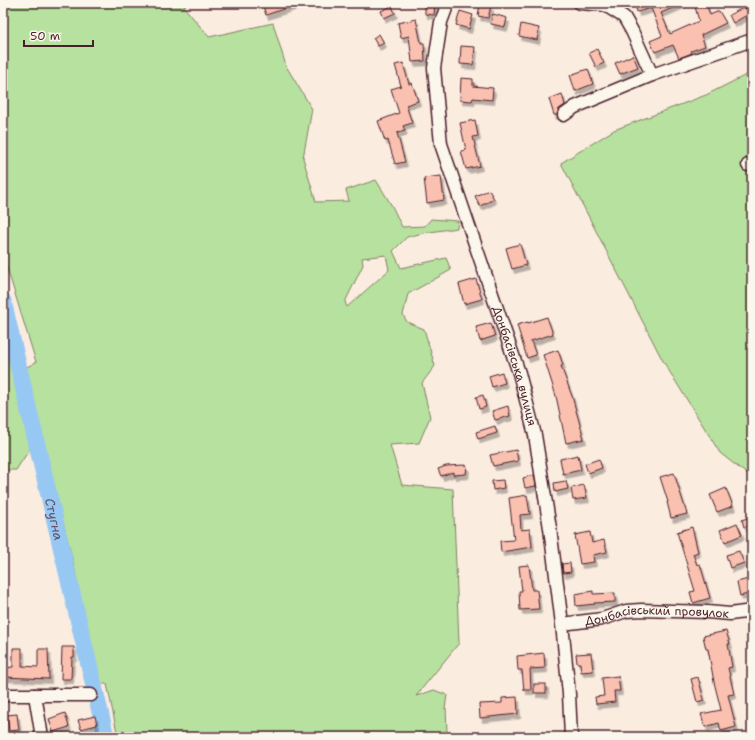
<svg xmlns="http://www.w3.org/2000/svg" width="755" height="740" font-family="'Shantell Sans',sans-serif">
<defs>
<filter id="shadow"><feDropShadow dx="2.5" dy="4.5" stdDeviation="0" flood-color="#0004"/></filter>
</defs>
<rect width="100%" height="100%" fill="#fbece0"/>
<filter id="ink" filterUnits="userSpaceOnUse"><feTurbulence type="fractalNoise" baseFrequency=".025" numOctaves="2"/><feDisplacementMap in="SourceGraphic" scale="8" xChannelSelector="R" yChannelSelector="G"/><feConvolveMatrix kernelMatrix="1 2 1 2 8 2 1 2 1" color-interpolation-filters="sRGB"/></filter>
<g filter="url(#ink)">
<g fill="#b7e19e" stroke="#808064" fill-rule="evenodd">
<path d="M3,3H189L184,7L209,37L273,23L286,66L312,109L303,158L316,202L349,201L346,190L376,180L392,206L402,227L425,226L431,219L458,221L457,228L423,233L407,237L393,251L401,268L446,258L451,270L408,294L403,315L407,322L424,329L435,366L422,383L430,417L419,443L390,445L402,485L453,489L459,643L416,696L434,690L447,695L445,709L446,708L447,731L443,737H118L107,684H98L74,566L25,368L36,362L3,255ZM386,255L389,270L347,307L345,302L363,265L362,258Z"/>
<polygon points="752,72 752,478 720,453 663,361 561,163 614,130 706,95"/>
<polygon points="3,330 5,332 31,447 16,470 3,470"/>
</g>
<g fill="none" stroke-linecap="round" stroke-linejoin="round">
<path stroke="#97c8f3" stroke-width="17" id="s1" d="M3,301L106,737"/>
</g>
<g fill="#fac1b0" stroke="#4a1f2b" filter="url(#shadow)">
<polygon points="262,3 298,3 298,4 266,15"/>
<polygon points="425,3 435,3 434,15 425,14"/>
<polygon points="635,3 684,3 661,13 670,34 699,21 694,3 706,3 710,15 719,11 726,23 701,35 705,46 691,51 692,53 679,58 673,45 655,52 650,41 662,36 651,8 637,12"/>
<polygon points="480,4 491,6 488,18 478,16"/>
<polygon points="392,6 395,13 384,18 381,11"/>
<polygon points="745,7 749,14 733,23 729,15"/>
<polygon points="460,11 473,15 469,29 456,25"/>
<polygon points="493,14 507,18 505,27 491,24"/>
<polygon points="416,19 421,43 424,43 425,61 412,62 409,36 401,38 398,23"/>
<polygon points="521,24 539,28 537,40 519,36"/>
<polygon points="379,34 384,43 378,46 373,38"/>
<polygon points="461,46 475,47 473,65 460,64"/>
<polygon points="597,49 604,63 596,67 589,53"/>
<polygon points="633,55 638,67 620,74 615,63"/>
<polygon points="403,63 409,84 412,83 418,101 406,105 412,123 403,126 405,131 397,133 405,162 395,164 388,140 385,141 378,121 399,113 391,89 401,86 395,65"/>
<polygon points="588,69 593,84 575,91 570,75"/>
<polygon points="461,78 473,79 473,86 493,88 492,100 473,98 472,101 460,100"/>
<polygon points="562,94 565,105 559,109 557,115 554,115 549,99"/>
<polygon points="475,120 478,136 473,137 480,166 466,169 461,151 466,150 460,123"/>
<polygon points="441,176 444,200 427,203 424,178"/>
<polygon points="489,190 494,199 480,206 475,196"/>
<polygon points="520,244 526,265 512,269 506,248"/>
<polygon points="476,279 482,299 464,304 459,284"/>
<polygon points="547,317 553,334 531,341 536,355 527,358 517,325 528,322 528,323"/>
<polygon points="491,323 495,336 480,341 476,327"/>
<polygon points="558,350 563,365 561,366 572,396 584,439 566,443 556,396 543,355"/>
<polygon points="502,372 505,383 492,387 489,376"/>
<polygon points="483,395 486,407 479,409 476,397"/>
<polygon points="508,406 510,416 495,420 492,411"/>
<polygon points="495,426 497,433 478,439 476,432"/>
<polygon points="516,450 518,461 493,466 490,455"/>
<polygon points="578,455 581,470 563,474 560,459"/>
<polygon points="599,459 602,468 588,473 585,464"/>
<polygon points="465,465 467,466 466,474 453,475 453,472 441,476 438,469 446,466"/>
<polygon points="674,473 687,514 671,518 667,502 668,502 660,477"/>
<polygon points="534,475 536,486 525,488 523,478"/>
<polygon points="503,480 504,488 493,490 492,481"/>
<polygon points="566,481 568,489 555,492 554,483"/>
<polygon points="584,485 587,498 573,500 571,488"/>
<polygon points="726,488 733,506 717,512 710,495"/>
<polygon points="527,495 530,514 520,515 521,530 530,529 532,547 501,552 500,541 514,540 509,498"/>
<polygon points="752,516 752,525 744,527 742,520"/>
<polygon points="737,523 742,535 725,542 720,530"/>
<polygon points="692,527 698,552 693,554 697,565 700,564 710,598 693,603 690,592 695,591 677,532"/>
<polygon points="590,532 592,543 604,540 607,552 593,555 594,562 580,564 575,535"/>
<polygon points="739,551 744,563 730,568 726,555"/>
<polygon points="570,563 571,572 563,573 562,564"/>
<polygon points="529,565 532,590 537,590 539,609 520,610 519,591 522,591 519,566"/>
<polygon points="752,578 752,593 740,596 737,582"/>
<polygon points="593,591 593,594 615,593 615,602 594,603 595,604 576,606 575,594"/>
<polygon points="726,631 730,644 728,644 732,667 728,668 734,694 728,695 736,727 721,731 719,723 705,727 701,714 721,710 714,682 708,649 706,649 703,636"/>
<polygon points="62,647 74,647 74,657 72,657 71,679 61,679"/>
<polygon points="13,648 22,648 22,666 38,667 38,649 48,649 49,679 4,677 3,668 13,667"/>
<polygon points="544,653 545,668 530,669 531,690 524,690 522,670 518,670 517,656"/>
<polygon points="591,653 593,671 581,672 580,663 577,663 576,654"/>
<polygon points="618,676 620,691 614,691 615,702 596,704 595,697 604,696 602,678"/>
<polygon points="698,677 704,700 697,702 691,679"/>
<rect x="534" y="684" width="12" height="9"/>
<polygon points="517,697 518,714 480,718 479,704 502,703 502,698"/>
<polygon points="65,713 69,727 53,732 49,719"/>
<polygon points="17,714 19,730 9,731 7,715"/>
<polygon points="95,716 97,725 81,729 78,720"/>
</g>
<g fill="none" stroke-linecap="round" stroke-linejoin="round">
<defs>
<g id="minor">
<path id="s2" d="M448,3L441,22L434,68L441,144L519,373L535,435L550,528L562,624L569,694L571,737"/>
<polyline points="580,3 605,5 609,3"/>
<polyline points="605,5 624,17 632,31 652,75"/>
<polyline points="564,115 575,107 652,75 752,40"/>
<polyline points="748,165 752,165"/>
<path id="s3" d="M562,624L602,619L626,611L641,610L707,612L730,614L752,611"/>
<polyline points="3,695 91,695"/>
<polyline points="35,695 42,737"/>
</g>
</defs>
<use href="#minor" stroke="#4a1f2b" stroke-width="15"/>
<use href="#minor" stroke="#fbf7ec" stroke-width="12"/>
</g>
</g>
<g text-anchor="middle" stroke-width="3" stroke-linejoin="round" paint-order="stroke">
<g font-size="12" fill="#4a1f2b" stroke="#fbf7ec">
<text dy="4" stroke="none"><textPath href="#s2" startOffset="377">Донбасівська вулиця</textPath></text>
<text dy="4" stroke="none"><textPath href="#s3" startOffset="96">Донбасівський провулок</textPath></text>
</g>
<g font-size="13" font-style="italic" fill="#615267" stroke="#fbf7ec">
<text dy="5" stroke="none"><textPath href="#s1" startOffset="224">Стугна</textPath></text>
</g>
</g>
<rect width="755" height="740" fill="none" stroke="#fbf7ec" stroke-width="16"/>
<rect x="8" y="8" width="739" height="724" fill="none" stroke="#4a1f2b" stroke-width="1.5" filter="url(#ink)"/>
<path d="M24 40v6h69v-6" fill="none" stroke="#4a1f2b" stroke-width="2"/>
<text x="30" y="40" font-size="12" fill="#4a1f2b" stroke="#fbf7ec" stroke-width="3" paint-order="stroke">50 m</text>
</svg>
